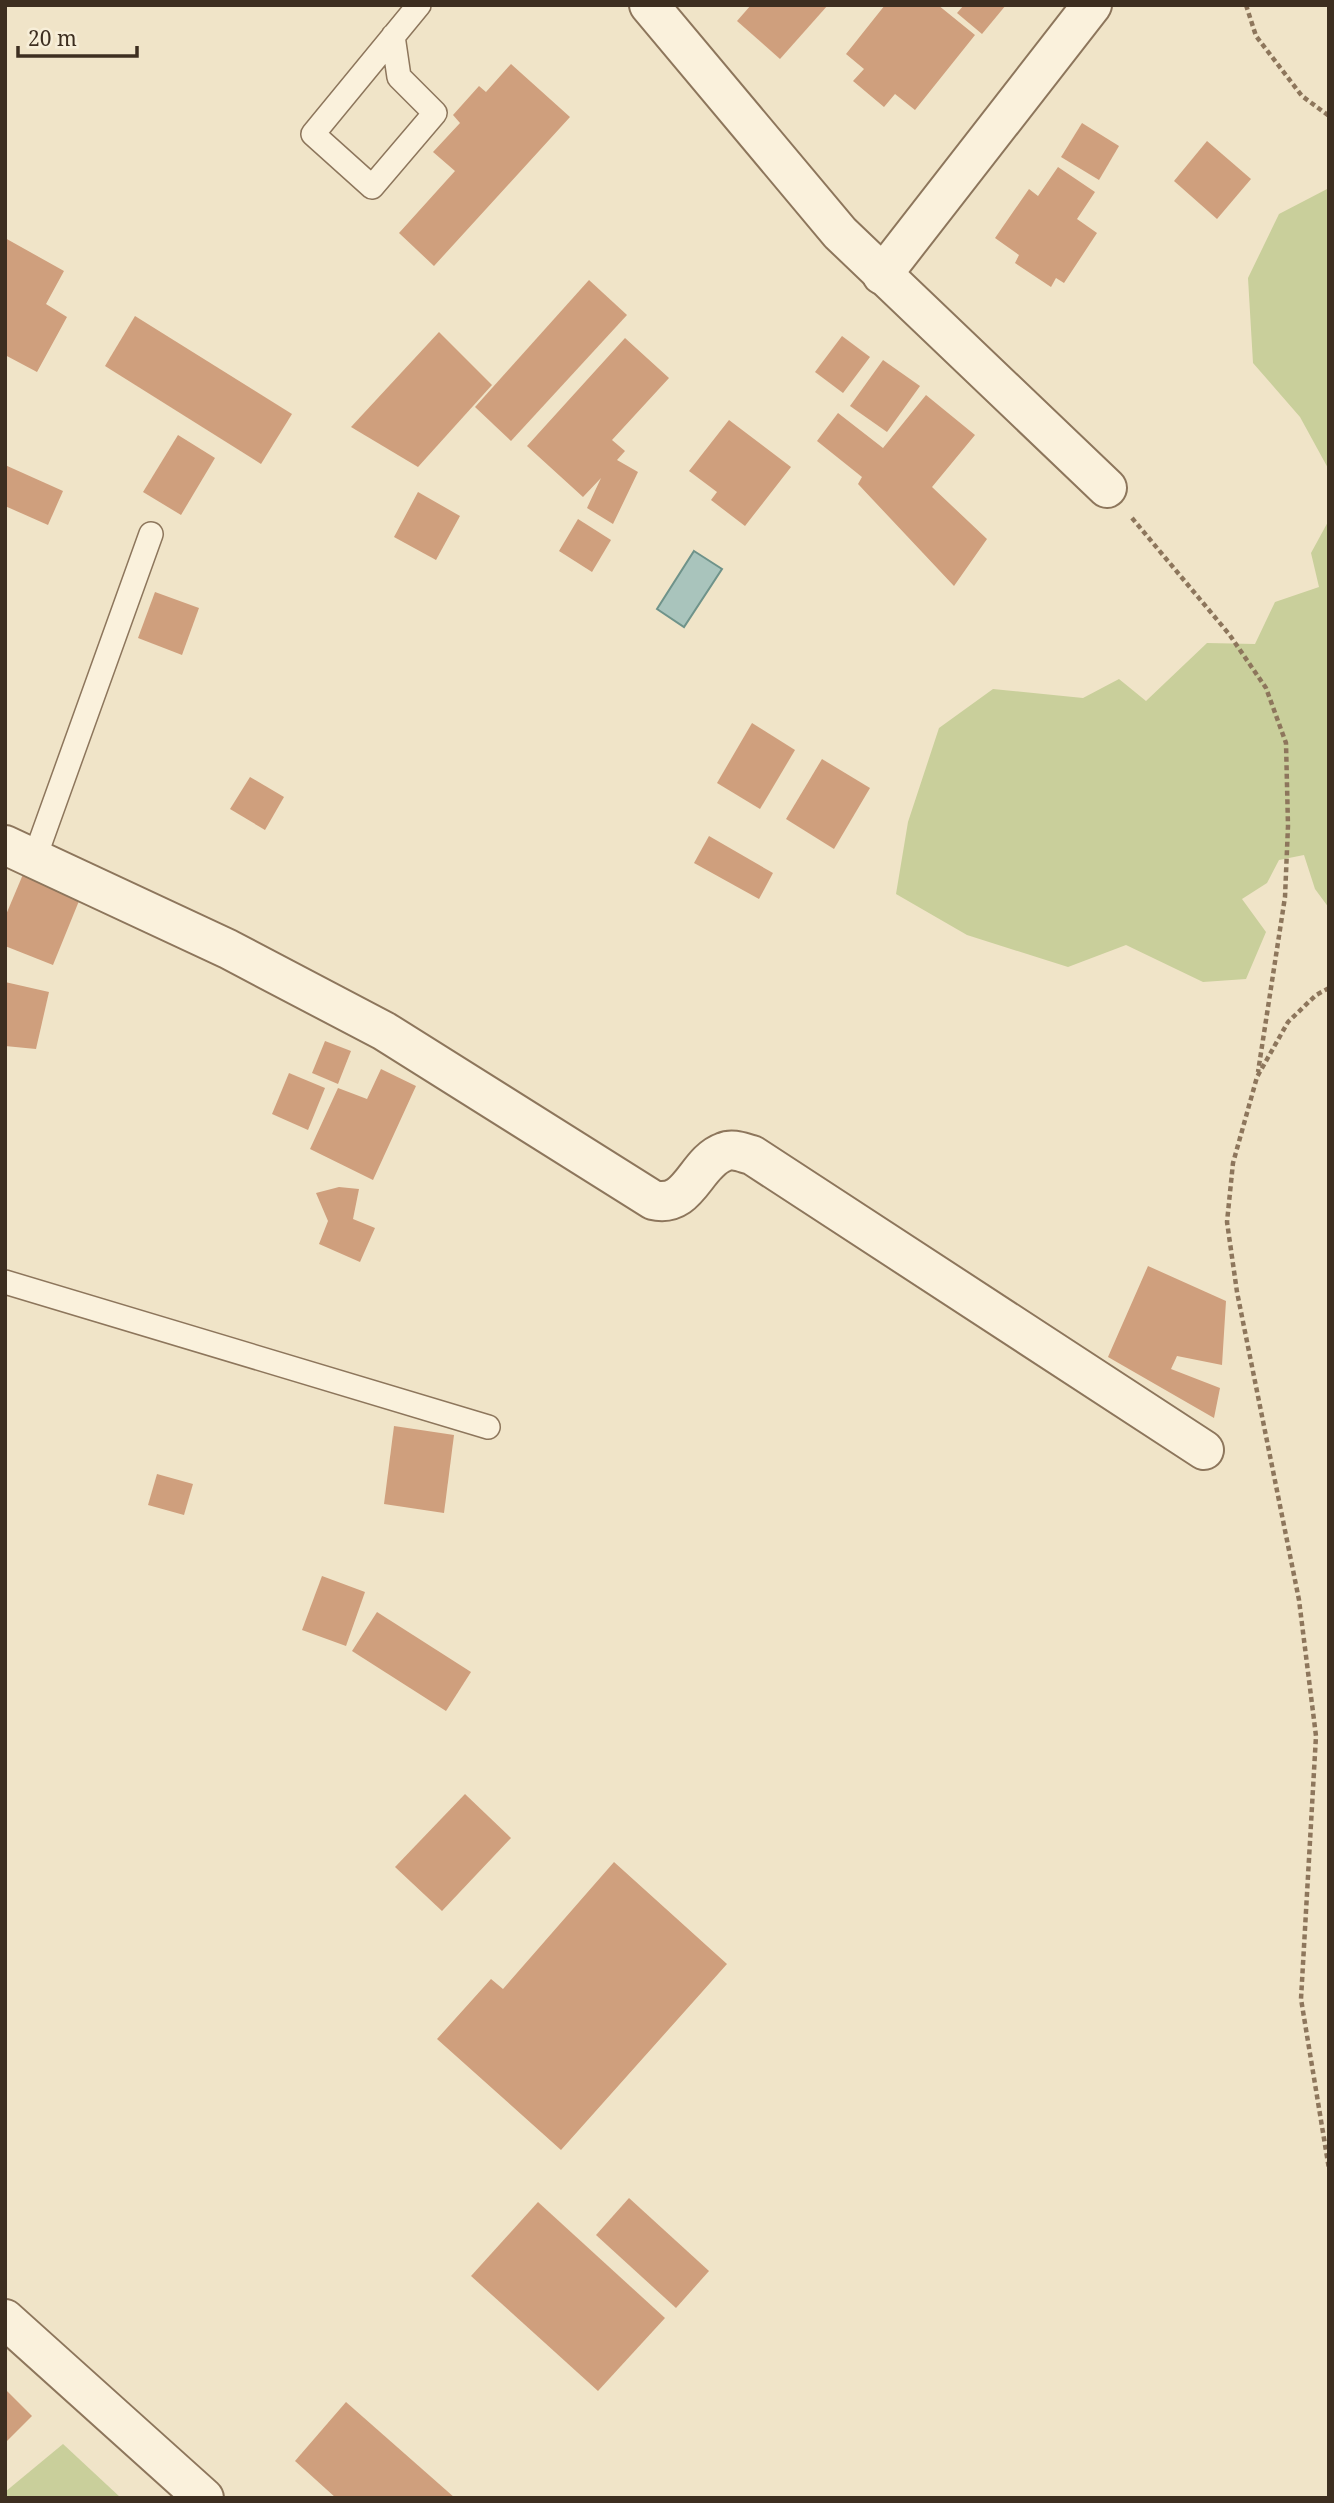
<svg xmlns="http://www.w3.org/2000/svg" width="1334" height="2503" font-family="'Noto Serif',serif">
<rect width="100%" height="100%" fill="#f0e4c8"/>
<g fill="#c9cf9b">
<polygon points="1329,188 1329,470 1300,417 1253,363 1248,278 1279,214"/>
<polygon points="1329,520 1329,908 1315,889 1304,855 1279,860 1267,883 1242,899 1266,932 1246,979 1203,982 1126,945 1068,967 967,935 896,894 908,822 939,728 993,689 1083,698 1119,679 1146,701 1207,643 1255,644 1275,602 1319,587 1311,553"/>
<polygon points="63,2444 121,2498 5,2498 5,2492"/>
</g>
<polygon fill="#a9c4bc" stroke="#6f938a" stroke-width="2" points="694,551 722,569 684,627 657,609"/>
<g fill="#cf9f7d">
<polygon points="751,5 828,5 780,59 737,21"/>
<polygon points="885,5 938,5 975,35 915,110 895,94 884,107 853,81 864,69 846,54"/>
<polygon points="964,5 1006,5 982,34 957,13"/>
<polygon points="511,64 570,117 434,266 399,233 455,171 433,152 460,123 453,115 479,86 486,92"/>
<polygon points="1082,123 1119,146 1099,180 1061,157"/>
<polygon points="1207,141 1251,179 1217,219 1174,181"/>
<polygon points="1058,167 1095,192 1077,219 1097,233 1064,283 1056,278 1051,287 1015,263 1019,255 995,238 1029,189 1038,196"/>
<polygon points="5,238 64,271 46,304 67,317 37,372 5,355"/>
<polygon points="589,280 627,315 511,441 475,407"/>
<polygon points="135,316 292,414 261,464 105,366"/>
<polygon points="439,332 492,385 418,467 351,427"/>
<polygon points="842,336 870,357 843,393 815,372"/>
<polygon points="625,338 669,378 612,440 625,451 617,460 638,472 613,524 587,508 601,478 583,497 527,446"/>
<polygon points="883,360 920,386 887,432 850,406"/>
<polygon points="926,395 975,435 932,487 987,539 954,586 858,484 862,477 817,441 838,413 883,448"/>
<polygon points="729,420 791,467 745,526 711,500 717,492 689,471"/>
<polygon points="178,435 215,458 181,515 143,492"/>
<polygon points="5,465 63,491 48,525 5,506"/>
<polygon points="418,492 460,516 436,560 394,537"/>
<polygon points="578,519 611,540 592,572 559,551"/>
<polygon points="155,592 199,608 182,655 138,638"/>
<polygon points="752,723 795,750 760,809 717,783"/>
<polygon points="822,759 870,788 834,849 786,819"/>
<polygon points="250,777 284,797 265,830 230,809"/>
<polygon points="709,836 773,873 759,899 694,863"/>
<polygon points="24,872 81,896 53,965 5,946 5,917"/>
<polygon points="5,982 49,992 36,1049 5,1046"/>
<polygon points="325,1041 351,1051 338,1084 312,1073"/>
<polygon points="381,1069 416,1086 373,1180 310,1149 338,1088 367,1099"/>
<polygon points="289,1073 325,1088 308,1130 272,1114"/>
<polygon points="339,1187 359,1189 353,1219 375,1228 360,1262 319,1244 328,1221 316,1193"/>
<polygon points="1148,1266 1226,1301 1222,1365 1177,1356 1171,1369 1220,1388 1214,1418 1108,1357"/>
<polygon points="394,1426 454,1435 444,1513 384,1504"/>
<polygon points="157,1474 193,1484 184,1515 148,1505"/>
<polygon points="322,1576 365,1592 346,1646 302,1630"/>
<polygon points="377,1612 471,1672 446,1711 352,1651"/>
<polygon points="465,1794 511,1838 442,1911 395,1867"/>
<polygon points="614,1862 727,1964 561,2150 437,2039 491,1979 503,1989"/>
<polygon points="629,2198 709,2271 676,2308 596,2235"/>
<polygon points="538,2202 665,2318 598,2391 471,2276"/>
<polygon points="5,2389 32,2416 5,2443"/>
<polygon points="346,2402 455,2498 336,2498 295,2461"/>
</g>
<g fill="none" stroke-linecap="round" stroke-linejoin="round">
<defs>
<g id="lane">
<polyline points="393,36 399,77 435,113 372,187 313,134 419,5"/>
<polyline points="35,857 151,534"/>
<polyline points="5,1282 488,1427"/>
</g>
<g id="street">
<polyline points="649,5 840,233 1107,488"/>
<polyline points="882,275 1092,5"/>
<path d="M5,845L228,949L384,1031L653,1200C690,1209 695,1162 724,1152C733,1148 743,1153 752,1155L1204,1450"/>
<polyline points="5,2319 204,2498"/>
</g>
</defs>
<use href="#lane" stroke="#8d765c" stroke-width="26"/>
<use href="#street" stroke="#8d765c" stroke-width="42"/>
<g stroke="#8d765c" stroke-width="4.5" stroke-dasharray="5 3.5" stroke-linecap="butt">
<polyline points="1246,5 1256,36 1302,96 1329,116"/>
<polyline points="1132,518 1229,634 1266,688 1286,743 1288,826 1285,897 1258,1072"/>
<polyline points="1329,988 1316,995 1288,1022 1257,1077 1233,1163 1227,1222 1237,1292 1299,1600 1316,1736 1301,1999 1329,2169"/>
</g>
<use href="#lane" stroke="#faf1dc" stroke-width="23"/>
<use href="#street" stroke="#faf1dc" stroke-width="38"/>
</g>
<rect width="1334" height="2503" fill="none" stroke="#3d2e20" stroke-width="14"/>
<path d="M18 46v10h119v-10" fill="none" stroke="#3d2e20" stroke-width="3.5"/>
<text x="28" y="46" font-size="21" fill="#3d2e20" stroke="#f7eed8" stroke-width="5" paint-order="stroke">20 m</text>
</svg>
